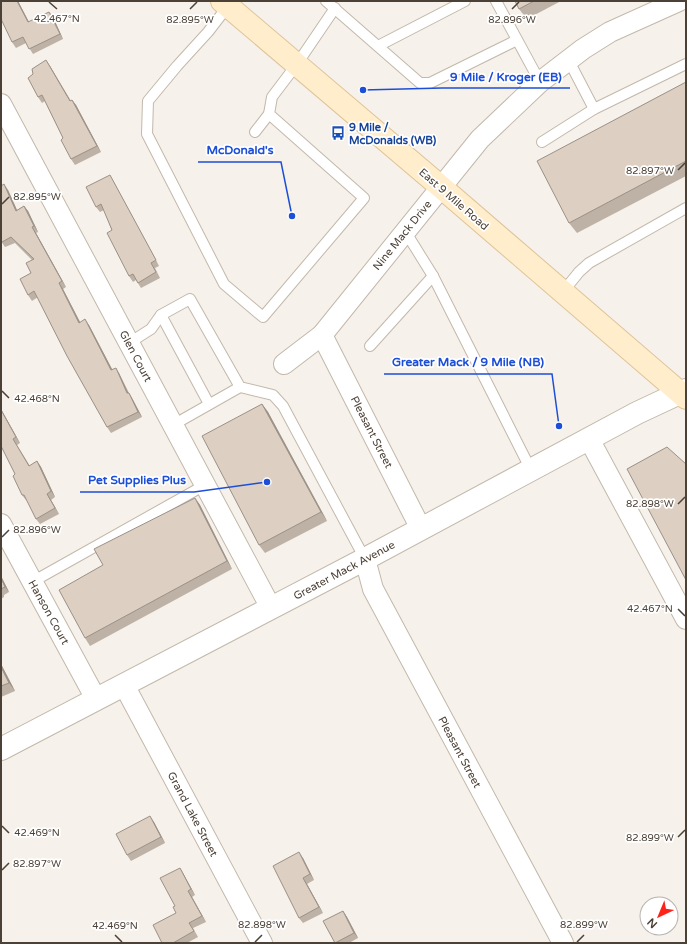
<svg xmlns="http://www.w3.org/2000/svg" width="687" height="944" font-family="'Varela Round',sans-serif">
<rect width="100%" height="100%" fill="#f6f1ea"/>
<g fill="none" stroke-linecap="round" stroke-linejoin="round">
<defs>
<g id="service">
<polyline points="326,1 420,83 430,83 517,40"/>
<polyline points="496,1 540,82"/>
<polyline points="228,6 208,32 177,66 148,101 147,134 224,284 263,317 364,198 269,114 272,97 297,64 335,8"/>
<polyline points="378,46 465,1"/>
<polyline points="569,61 594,109 686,64"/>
<polyline points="255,132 269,114"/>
<polyline points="542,142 594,109"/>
<polyline points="405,231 433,276 531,470"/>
<polyline points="562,293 579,272 589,263 686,208"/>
<polyline points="161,315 209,404"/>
<polyline points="129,343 151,329 161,315 190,299 240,387 273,395 283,406 365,559"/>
<polyline points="370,346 433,276"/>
<polyline points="173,425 240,387"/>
<polyline points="32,582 205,485"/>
</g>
<g id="minor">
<polyline points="1,104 271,608"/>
<polyline points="322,335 421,529"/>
<polyline points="284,364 322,335 480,139 540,82 583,49 610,32 679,1"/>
<polyline points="589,439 686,619"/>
<polyline points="1,524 96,699"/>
<polyline points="365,559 373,589 563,943"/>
<polyline points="124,685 262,943"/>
</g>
<polyline id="tertiary" points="1,749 365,559 637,413 686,390"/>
<polyline id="secondary" points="222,1 441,187 686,398"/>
</defs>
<use href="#service" stroke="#c3b8ab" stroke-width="12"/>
<use href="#minor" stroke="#c3b8ab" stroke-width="22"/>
<use href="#tertiary" stroke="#c3b8ab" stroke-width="24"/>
<use href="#secondary" stroke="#dec498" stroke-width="24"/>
<use href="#service" stroke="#fff" stroke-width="10"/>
<use href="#minor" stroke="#fff" stroke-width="20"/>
<use href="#tertiary" stroke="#fff" stroke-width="22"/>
<use href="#secondary" stroke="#ffedcc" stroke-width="22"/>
</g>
<g fill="#beb2a6">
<polygon points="1,1 18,1 29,22 49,12 53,17 63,39 33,54 26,43 16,48 12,42"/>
<polygon points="515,1 561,1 527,19 519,9"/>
<polygon points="50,66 71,101 72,100 76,105 101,152 75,165 71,159 63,138 45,101 42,103 38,97"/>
<polygon points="686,82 686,176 577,233 569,223"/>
<polygon points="113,181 159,266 155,268 160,278 141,288 136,280 133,282 129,276 104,210 100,212 96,207"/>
<polygon points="8,190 17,210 24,206 28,211 38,232 36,233 66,287 63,289 80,322 89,325 112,369 119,373 129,393 132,398 142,417 111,433 107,427 38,297 32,301 28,295 32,260 15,243 5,247 1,241"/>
<polygon points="262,404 268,412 327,521 265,553 259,545"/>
<polygon points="1,409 20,443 17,445 30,466 37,461 41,467 55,497 51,500 59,514 40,524 36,519 27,500 26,500 22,495 15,474 3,449 1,450"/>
<polygon points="195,498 200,505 232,569 90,646 85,638 103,565"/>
<polygon points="1,576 9,592 4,595 4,597 1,599"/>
<polygon points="1,664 15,691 1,697"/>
<polygon points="154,822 165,843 131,861 127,855"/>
<polygon points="303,858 314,880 307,884 323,913 303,923 299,918"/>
<polygon points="180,868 183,873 195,895 192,897 206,922 193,928 198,937 187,943 162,943 176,913 175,906"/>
<polygon points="343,911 347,917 358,938 349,943 335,943"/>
</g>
<g fill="#9b9187">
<polygon points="17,1 18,1 32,28 28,22"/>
<polygon points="49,12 53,17 63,39 60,34"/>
<polygon points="46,60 50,66 74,107 70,101"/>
<polygon points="72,100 76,105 101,152 97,146"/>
<polygon points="110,175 113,181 159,266 156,260"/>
<polygon points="4,184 8,190 20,217 16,211"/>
<polygon points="24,206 28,211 38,232 34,226"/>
<polygon points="32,227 36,233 66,287 62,281"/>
<polygon points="59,283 63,289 83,328 79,323"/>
<polygon points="85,319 89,325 115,375 111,370"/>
<polygon points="116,368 119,373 131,399 127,393"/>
<polygon points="129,393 132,398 142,417 138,412"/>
<polygon points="262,404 268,412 327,521 321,512"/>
<polygon points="1,409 20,443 16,437 1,410"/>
<polygon points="37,461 41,467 55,497 51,491"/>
<polygon points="47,494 51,500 59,514 55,508"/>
<polygon points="195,498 200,505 232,569 227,561"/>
<polygon points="1,576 9,592 5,587 1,578"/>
<polygon points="1,664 15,691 9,683 1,667"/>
<polygon points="150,816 154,822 165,843 161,837"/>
<polygon points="299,852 303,858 314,880 310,874"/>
<polygon points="180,868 183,873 195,895 191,889"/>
<polygon points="303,878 307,884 323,913 319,907"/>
<polygon points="188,891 192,897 206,922 202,916"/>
<polygon points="343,911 347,917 358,938 354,933"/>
</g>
<g fill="#ddcfc1" stroke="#9b9187">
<polygon points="1,1 17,1 28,22 49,12 60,34 29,49 23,37 12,42 1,19"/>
<polygon points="515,1 534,1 519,9"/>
<polygon points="46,60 70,101 72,100 97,146 71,159 61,140 63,138 42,95 38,97 28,78 33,74 32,69"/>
<polygon points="686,82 686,161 569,223 537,161"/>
<polygon points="110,175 156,260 151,263 156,272 138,283 133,274 129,276 107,233 112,230 101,204 96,207 86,187"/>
<polygon points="4,184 16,211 24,206 34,226 32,227 62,281 59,283 79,323 85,319 111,370 116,368 127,393 129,393 138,412 107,427 67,356 34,291 28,295 20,279 31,273 26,263 34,259 11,237 2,242 1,241 1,186"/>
<polygon points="262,404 321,512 259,545 202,436"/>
<polygon points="1,410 16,437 13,439 29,466 37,461 51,491 47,494 55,508 36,519 24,495 22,495 13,476 15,474 1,446"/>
<polygon points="667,447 686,464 686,580 627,469"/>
<polygon points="195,498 227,561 85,638 59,590 103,565 94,549"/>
<polygon points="1,578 5,587 1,589"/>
<polygon points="1,667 9,683 1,686"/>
<polygon points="150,816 161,837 127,855 116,834"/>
<polygon points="299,852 310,874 303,878 319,907 299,918 273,866"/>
<polygon points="180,868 191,889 188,891 202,916 189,923 194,931 173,943 162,943 153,925 176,913 173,907 175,906 160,878"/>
<polygon points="343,911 354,933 335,943 323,921"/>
</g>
<path fill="none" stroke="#4c4137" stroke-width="1.5" d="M49,2L57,9M190,9L197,2M512,9L519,2M678,170L685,163M2,204L9,197M2,391L9,398M678,504L685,497M2,537L9,530M678,609L685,616M2,826L9,833M678,837L685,830M2,870L9,863M115,935L122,942M255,942L262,935M577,942L584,935"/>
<defs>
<symbol id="bus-bare" viewBox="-9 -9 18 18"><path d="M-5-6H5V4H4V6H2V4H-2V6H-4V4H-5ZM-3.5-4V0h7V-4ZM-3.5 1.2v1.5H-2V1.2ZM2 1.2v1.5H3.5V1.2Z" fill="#1a4fb4" stroke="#fff" stroke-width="2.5" paint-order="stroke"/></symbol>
</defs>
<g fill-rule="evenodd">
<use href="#bus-bare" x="328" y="123" width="20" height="20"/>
</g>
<g text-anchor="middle" stroke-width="3.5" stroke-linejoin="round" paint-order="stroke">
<g font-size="11" font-weight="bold" fill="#164399" stroke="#fff" text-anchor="start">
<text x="349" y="131">9 Mile /<tspan x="349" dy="13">McDonalds (WB)</tspan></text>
</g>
<g font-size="11" fill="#4c4137" stroke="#fff">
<text transform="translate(454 199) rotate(41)" y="4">East 9 Mile Road</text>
<text transform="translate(402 235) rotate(-51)" y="4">Nine Mack Drive</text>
<text transform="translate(136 356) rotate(62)" y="4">Glen Court</text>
<text transform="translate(372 432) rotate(63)" y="4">Pleasant Street</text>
<text transform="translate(344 570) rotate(-28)" y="4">Greater Mack Avenue</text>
<text transform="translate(49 612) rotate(61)" y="4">Hanson Court</text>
<text transform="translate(460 752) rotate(62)" y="4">Pleasant Street</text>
<text transform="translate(193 814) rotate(62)" y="4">Grand Lake Street</text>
</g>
</g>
<g font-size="10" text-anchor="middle" fill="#4c4137" stroke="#fff" stroke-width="3.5" stroke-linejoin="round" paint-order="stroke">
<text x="57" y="22">42.467°N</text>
<text x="190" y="23">82.895°W</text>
<text x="512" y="23">82.896°W</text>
<text x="650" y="174">82.897°W</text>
<text x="37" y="200">82.895°W</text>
<text x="37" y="402">42.468°N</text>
<text x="650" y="507">82.898°W</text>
<text x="37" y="533">82.896°W</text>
<text x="650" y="612">42.467°N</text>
<text x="37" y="836">42.469°N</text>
<text x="650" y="841">82.899°W</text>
<text x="37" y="867">82.897°W</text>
<text x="262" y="928">82.898°W</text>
<text x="584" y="928">82.899°W</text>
<text x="115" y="929">42.469°N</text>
</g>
<path fill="none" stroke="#1d4ed8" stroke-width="1.5" d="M363 90L442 88H570M292 216L281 162H198M559 426L552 374H384M267 482L194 492H80"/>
<g fill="#1d4ed8" stroke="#fff" stroke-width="1.5">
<circle cx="363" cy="90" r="4"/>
<circle cx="292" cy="216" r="4"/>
<circle cx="559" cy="426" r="4"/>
<circle cx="267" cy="482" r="4"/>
</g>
<g font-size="12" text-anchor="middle" font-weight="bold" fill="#1d4ed8" stroke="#fff" stroke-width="3.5" stroke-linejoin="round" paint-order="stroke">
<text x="506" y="81">9 Mile / Kroger (EB)</text>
<text x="240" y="154">McDonald's</text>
<text x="468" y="366">Greater Mack / 9 Mile (NB)</text>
<text x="137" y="484">Pet Supplies Plus</text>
</g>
<rect width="687" height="944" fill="none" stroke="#4c4137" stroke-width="4"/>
<g transform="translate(659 916) rotate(224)"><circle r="19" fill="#ffffff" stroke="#b7b3af"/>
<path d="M0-3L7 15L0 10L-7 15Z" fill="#ff2219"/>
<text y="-6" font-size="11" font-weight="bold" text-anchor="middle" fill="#4c4137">N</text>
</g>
</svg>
